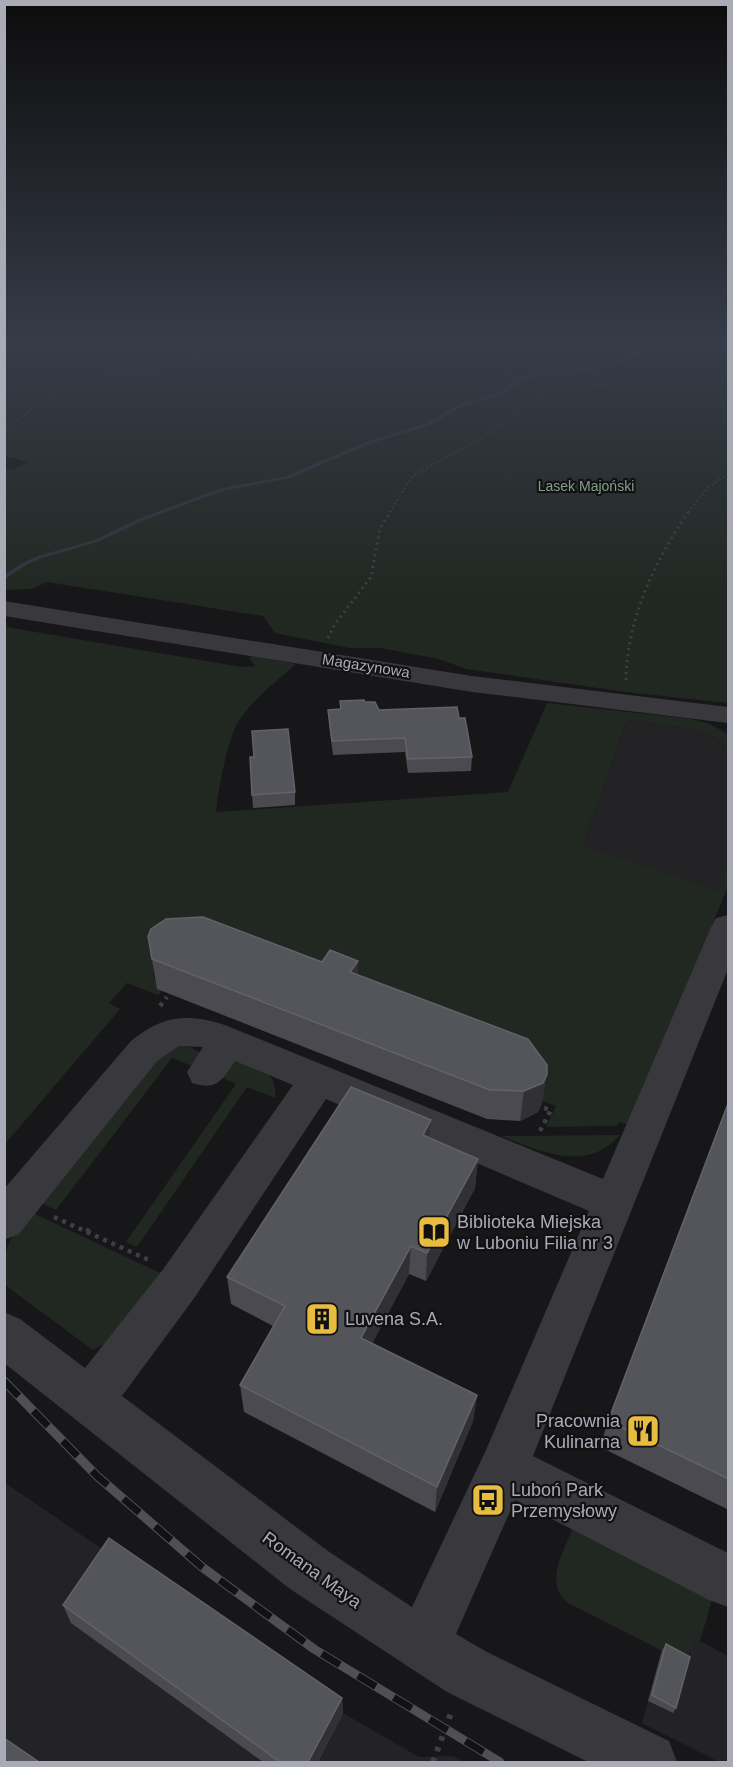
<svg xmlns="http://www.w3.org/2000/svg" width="733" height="1767" font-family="Helvetica,sans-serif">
<rect width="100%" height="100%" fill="#171618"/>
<g fill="#232225">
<polygon points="627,720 697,730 708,733 728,747 728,866 718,890 583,847"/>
<polygon points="4,1482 343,1713 419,1757 453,1756 464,1762 5,1762"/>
<polygon points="694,1638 728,1656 728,1762 719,1762 642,1723 648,1701 673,1713"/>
</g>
<g fill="#212822">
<polygon points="4,345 728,345 728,703 625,692 466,669 439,659 380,648 349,648 275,633 263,616 47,582 31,589 5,590 5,468 11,470 28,462 5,456"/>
<path d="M5,623L8,624L6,627L242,667L255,666L249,658L252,656L296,664C277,681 255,697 240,719C228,736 218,790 216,812L508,792L547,703L692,719L710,724L728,734V747L708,733L697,730L627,720L583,846L718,890L728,866V887L627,1124L619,1122L617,1126L546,1127L556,1106L156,958L153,965L154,978L166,987L158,995L127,983L109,1003L120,1009L5,1144Z"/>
<polygon points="180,1046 190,1047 201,1053 200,1069 172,1058 56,1210 41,1203 157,1056"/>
<path d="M237,1060C263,1069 274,1068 276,1098L247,1087L137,1247L126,1242L236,1084L214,1074L224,1065Z"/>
<path d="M620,1135C587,1174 540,1151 501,1136Z"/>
<path d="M33,1213L160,1273L113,1339L93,1350L5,1285C4,1244 5,1243 33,1213Z"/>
<path d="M573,1527L714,1594L700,1641L694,1639L686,1663L568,1603C543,1582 564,1552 573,1527Z"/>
</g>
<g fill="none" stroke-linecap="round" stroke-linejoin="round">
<polygon fill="#2f363d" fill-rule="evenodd" points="649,345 654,345 626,362 617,366 524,379 504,395 463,406 429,426 372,443 290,478 222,491 142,521 98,542 42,558 26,565 4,580 4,575 22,563 38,556 94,540 138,519 219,489 286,476 368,441 425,424 459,404 500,393 521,377 614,364"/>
<g stroke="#3e3f44" stroke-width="2" stroke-dasharray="1.5 3" stroke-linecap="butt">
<path d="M4,433C21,417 38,401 59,391C101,372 150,369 195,360L206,345"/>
<polyline points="390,512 412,476 482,438 540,394 552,390 597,385 728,379"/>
<polyline points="688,512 709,487 728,474"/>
</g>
<g stroke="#3e3f44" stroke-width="3" stroke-dasharray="2 4" stroke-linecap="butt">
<polyline points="328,638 335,624 371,577 380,528 391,511"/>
<path d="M626,680C627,618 655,561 689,511"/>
</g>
<g stroke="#3e3f44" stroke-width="4.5" stroke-dasharray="4 5" stroke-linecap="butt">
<polyline points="160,1006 167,997"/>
<polyline points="540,1131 551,1110 541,1107"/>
<polyline points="54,1217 151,1261"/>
<polyline points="87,1232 91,1226"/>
</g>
<polyline stroke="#3e3f44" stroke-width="6" stroke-dasharray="4.5 7" stroke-linecap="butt" points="433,1762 451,1713"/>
<g fill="#38383d" fill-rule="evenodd">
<polygon points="4,601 472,676 728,707 728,723 472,692 4,616"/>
<path d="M728,915V969L533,1456L728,1553V1607L709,1600L515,1500L456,1634L487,1652L669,1741L677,1762H588L447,1692L290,1589L4,1363V1312L20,1319L85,1368L164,1268L293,1085L235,1061C222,1080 218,1091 192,1083L187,1072L203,1047L179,1046L157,1061L19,1234L4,1240V1189L131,1041C162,1015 188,1013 225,1025L603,1179L711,927L716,918ZM326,1099L589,1211L486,1450L412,1607L328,1551L122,1396L195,1297Z"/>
</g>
<defs>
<polyline id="rail" points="4,1381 97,1476 202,1567 314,1649 500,1762"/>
</defs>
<use href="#rail" stroke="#4f5056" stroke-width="9"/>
<use href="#rail" stroke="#121113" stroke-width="7" stroke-dasharray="21" stroke-linecap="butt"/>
</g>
<g fill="#4a4a50">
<polygon points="340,701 365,702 379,710 459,718 472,757 471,771 408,773 405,752 333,755 329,724 328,710 340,709"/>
<polygon points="295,792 295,805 253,808 252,795"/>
<polygon points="148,936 358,975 542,1103 538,1112 520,1121 487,1119 157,989"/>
<polygon points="729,1101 729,1510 600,1447 608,1421"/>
<polygon points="431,1120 430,1138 478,1159 475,1188 426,1281 409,1274 372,1343 477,1395 473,1421 435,1512 244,1412 240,1385 273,1326 231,1304 227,1277"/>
<polygon points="63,1605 342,1698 343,1713 318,1762 263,1762 71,1623"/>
<polygon points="666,1644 676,1708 673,1713 648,1701 662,1650"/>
</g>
<g fill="#313135">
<polygon points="358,961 358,990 350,972"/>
<polygon points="547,1074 542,1103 538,1112 520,1121 524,1091"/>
<polygon points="431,1120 429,1149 423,1135"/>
<polygon points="478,1159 475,1188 426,1281 427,1253"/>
<polygon points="411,1246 409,1274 361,1365 361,1338"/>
<polygon points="477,1395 473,1421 435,1512 437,1487"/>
<polygon points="342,1698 343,1713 318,1762 308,1762"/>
</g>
<g fill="#54555b" stroke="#626269" stroke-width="1.5">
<polygon points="364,700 365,702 375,702 379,710 457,707 459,718 465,718 472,757 408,759 405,738 332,741 328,710 341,709 340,701"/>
<polygon points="288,729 295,792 252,795 250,757 254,757 252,731"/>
<polygon points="203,917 322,962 330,950 358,961 350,972 528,1039 547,1065 547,1074 543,1083 524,1091 490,1090 152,959 148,936 151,929 166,919"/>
<polygon points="351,1087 431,1120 423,1135 478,1159 427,1253 411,1246 361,1338 477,1395 437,1487 240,1385 285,1306 227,1277"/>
<polygon points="729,1101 729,1479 608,1421"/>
<polygon points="109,1538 342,1698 308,1762 280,1762 63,1605"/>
<polygon points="666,1644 690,1657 676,1708 652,1695"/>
<polygon points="4,1738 39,1762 4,1762"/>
</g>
<linearGradient id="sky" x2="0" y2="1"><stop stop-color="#0d0c0d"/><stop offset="0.58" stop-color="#363c48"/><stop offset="1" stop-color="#363c48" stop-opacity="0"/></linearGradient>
<rect width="733" height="592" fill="url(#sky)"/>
<defs>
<symbol id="library-square" viewBox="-11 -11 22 22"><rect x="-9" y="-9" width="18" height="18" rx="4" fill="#e7bc3f" stroke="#121113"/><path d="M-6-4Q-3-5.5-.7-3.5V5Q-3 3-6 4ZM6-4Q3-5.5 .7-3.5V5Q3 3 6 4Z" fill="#111"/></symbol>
<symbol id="building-square" viewBox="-11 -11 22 22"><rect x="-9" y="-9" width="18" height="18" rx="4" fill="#e7bc3f" stroke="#121113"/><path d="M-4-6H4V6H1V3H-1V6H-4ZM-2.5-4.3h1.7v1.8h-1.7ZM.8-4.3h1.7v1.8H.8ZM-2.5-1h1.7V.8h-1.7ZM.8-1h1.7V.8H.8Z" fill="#111"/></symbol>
<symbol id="restaurant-square" viewBox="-11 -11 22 22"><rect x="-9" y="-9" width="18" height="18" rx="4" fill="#e7bc3f" stroke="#121113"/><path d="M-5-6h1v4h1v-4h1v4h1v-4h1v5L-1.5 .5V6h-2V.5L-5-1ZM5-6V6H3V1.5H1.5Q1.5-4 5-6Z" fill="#111"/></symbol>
<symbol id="bus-square" viewBox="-11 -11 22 22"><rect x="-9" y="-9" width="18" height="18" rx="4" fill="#e7bc3f" stroke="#121113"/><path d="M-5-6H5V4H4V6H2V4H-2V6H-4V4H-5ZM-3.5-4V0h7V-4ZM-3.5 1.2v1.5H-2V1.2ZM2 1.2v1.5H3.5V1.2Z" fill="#111"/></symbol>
</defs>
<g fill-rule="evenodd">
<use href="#library-square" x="415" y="1213" width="38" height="38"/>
<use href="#building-square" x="303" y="1300" width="38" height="38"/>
<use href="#restaurant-square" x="624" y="1412" width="38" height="38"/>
<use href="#bus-square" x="469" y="1481" width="38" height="38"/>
</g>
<g text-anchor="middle" stroke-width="4.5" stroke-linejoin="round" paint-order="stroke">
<g font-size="14" fill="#81a186" stroke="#121113">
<text x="586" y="491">Lasek Majoński</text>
</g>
<g font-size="15" fill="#a9acb7" stroke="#121113">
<text transform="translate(366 666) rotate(9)" y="5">Magazynowa</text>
</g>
<g font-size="18" fill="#a9acb7" stroke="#121113" text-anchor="start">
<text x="457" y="1228">Biblioteka Miejska<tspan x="457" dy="21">w Luboniu Filia nr 3</tspan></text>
<text x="345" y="1325">Luvena S.A.</text>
<text x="620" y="1427" text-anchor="end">Pracownia<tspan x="620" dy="21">Kulinarna</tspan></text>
<text x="511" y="1496">Luboń Park<tspan x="511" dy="21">Przemysłowy</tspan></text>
</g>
<g font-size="18" fill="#a9acb7" stroke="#121113">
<text transform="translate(312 1570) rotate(36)" y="6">Romana Maya</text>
</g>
</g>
<rect width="733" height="1767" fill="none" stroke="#a9acb7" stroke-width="12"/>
</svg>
